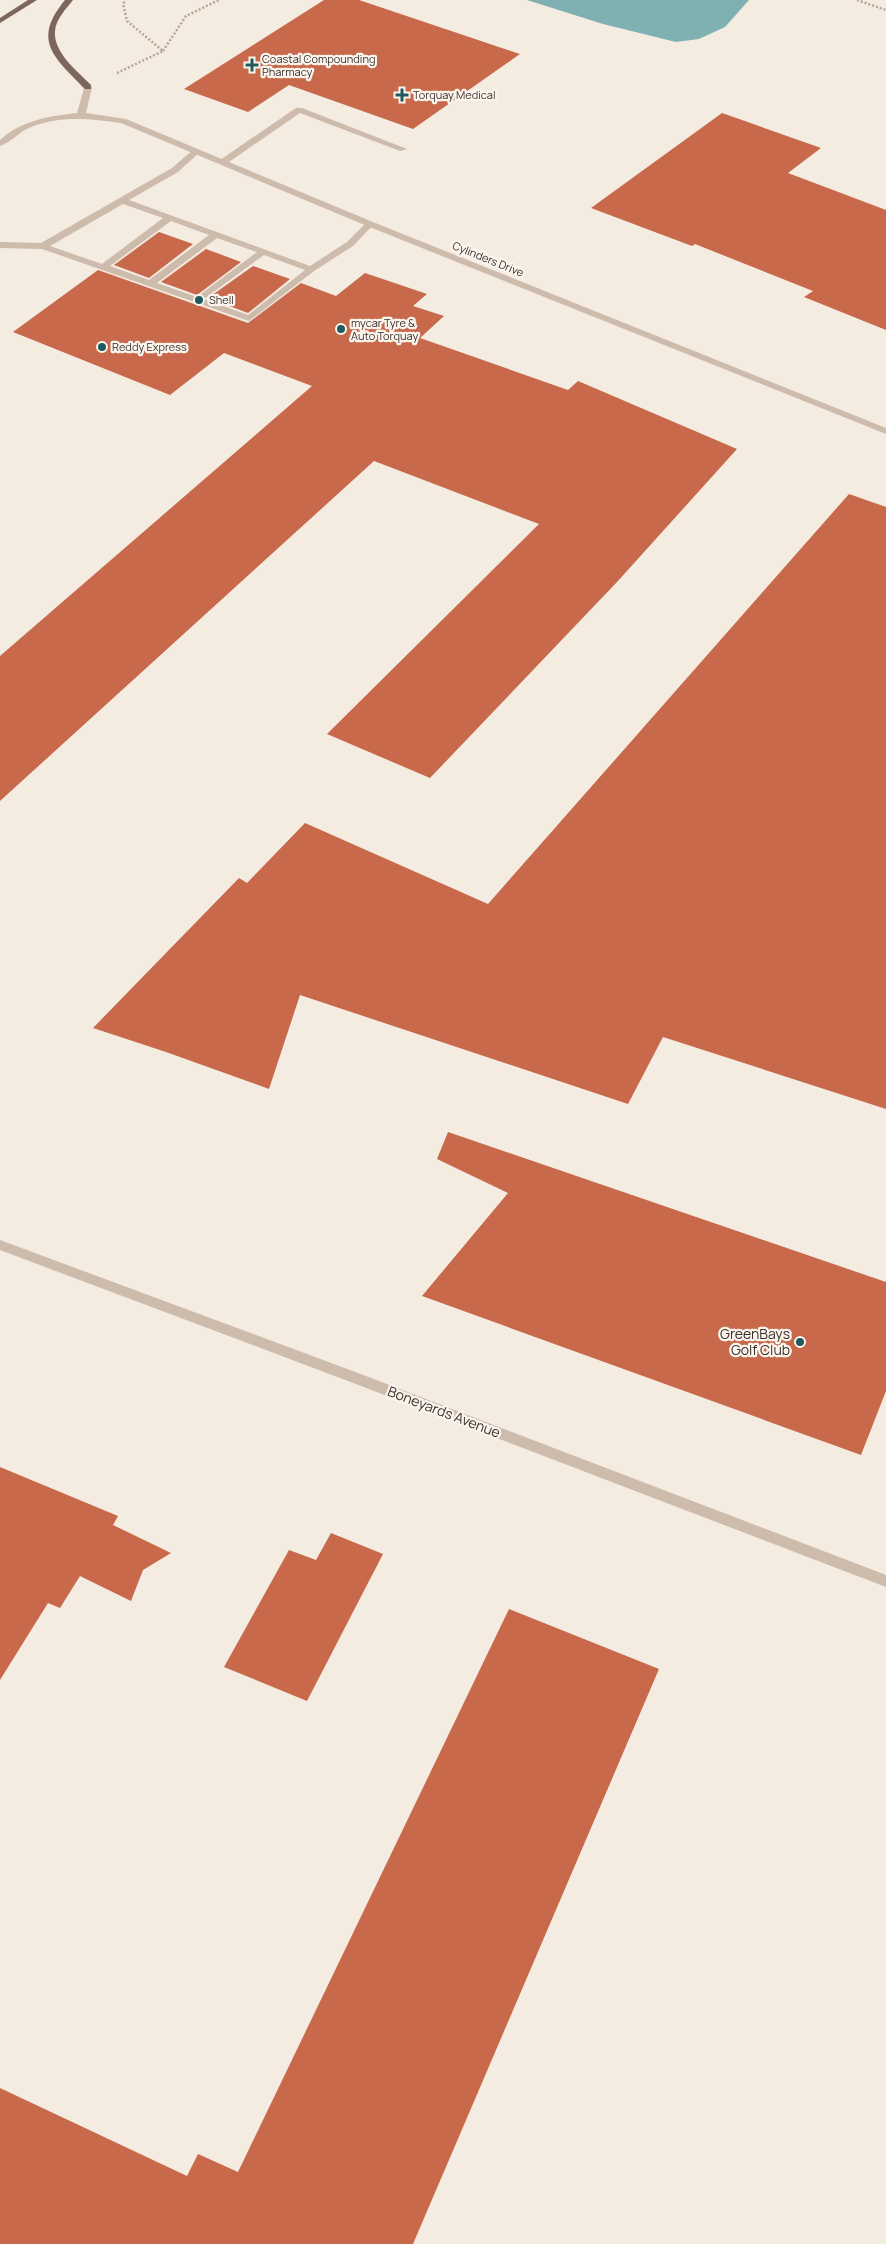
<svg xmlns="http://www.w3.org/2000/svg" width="886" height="2244" font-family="Manrope,sans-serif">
<rect width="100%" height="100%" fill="#f4ebe1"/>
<polygon fill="#7fb0b2" points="527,0 749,0 725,27 699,39 676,42 603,24"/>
<g fill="#c8694b">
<polygon points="324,0 359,0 520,54 413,129 289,85 248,112 184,89"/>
<polygon points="722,113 821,148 788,173 886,210 886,330 804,297 813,291 695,244 692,246 591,208"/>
<polygon points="159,232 193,244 149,278 114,265"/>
<polygon points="206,249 241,262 197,295 161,282"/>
<polygon points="253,266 290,279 248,313 208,298"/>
<polygon points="98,270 248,323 301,283 336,296 365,273 427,294 413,306 444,316 420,338 568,390 578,381 737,449 617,582 430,778 327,734 539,524 374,461 0,801 0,656 312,386 224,353 170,395 13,332"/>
<polygon points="849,494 886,507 886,1109 663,1037 628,1104 300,995 269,1089 166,1052 93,1028 239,878 247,883 305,823 488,904"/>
<polygon points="448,1132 886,1282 886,1391 861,1455 422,1296 508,1193 437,1159"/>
<polygon points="0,1467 118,1516 113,1525 171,1553 143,1570 131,1601 80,1576 60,1608 48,1603 0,1680"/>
<polygon points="331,1533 383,1554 307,1701 224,1667 289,1550 316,1560"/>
<polygon points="509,1609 659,1669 413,2244 0,2244 0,2088 187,2176 198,2154 238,2172"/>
</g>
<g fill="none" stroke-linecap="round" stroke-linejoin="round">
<g stroke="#b9a596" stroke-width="2.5" stroke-dasharray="2 2" stroke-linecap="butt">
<polyline points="857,0 886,10"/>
<polyline points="163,51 186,16 219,0"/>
<polyline points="117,73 163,51 127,21 123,4 126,0"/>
</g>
<g fill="#cdbbac" fill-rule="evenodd">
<polygon points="296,108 302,108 407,149 400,151 300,113 226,164 220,164 220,160"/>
<path d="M194,149L201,151L178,172L129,200L310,266L347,242L367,222L374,224L353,246L314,271L249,321L42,249L0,248V242L41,243L172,168ZM123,204L163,218L102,264L50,246ZM171,221L209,235L149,280L110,266ZM217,238L257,252L197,297L157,283ZM264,255L305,270L248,315L204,299Z"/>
</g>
<g fill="#cdbbac" fill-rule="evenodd">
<path d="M85,85L92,87L86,113L126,119L373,222L886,428V434L367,226L121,123C90,119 60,115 29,128C19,132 10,143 0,146V140C22,120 50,116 77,113Z"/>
<polygon points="0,1240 358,1373 886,1575 886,1587 348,1381 0,1250"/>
</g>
<g fill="#7d675c" fill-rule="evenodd">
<polygon points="28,0 37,0 0,23 0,18"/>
<path d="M65,0H73C66,9 56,19 55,31C53,52 77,71 91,85V89H85C55,58 31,41 65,0Z"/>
</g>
</g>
<g fill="#1f5a5e" stroke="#fbf5ee" stroke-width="2">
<path d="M249.5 57.5h5v5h5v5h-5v5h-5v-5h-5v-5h5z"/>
<path d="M399.5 87.5h5v5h5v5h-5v5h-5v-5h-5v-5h5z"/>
<circle cx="199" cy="300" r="5"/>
<circle cx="341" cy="329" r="5"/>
<circle cx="102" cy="347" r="5"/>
<circle cx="800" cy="1342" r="5"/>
</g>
<g text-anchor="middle" stroke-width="4.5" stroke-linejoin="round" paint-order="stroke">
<g font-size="11" fill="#3b302b" stroke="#fbf5ee" text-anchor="start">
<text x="262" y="63">Coastal Compounding<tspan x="262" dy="13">Pharmacy</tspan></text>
<text x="413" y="99">Torquay Medical</text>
<text x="209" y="304">Shell</text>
<text x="351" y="327">mycar Tyre &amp;<tspan x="351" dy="13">Auto Torquay</tspan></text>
<text x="112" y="351">Reddy Express</text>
</g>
<g font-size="11" fill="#3b302b" stroke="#fbf5ee">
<text transform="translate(488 259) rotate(22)" y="4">Cylinders Drive</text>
</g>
<g font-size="14" fill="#3b302b" stroke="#fbf5ee" text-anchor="end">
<text x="790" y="1339">GreenBays<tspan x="790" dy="16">Golf Club</tspan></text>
</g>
<g font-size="14" fill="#3b302b" stroke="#fbf5ee">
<text transform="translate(444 1412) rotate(21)" y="5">Boneyards Avenue</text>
</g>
</g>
</svg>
